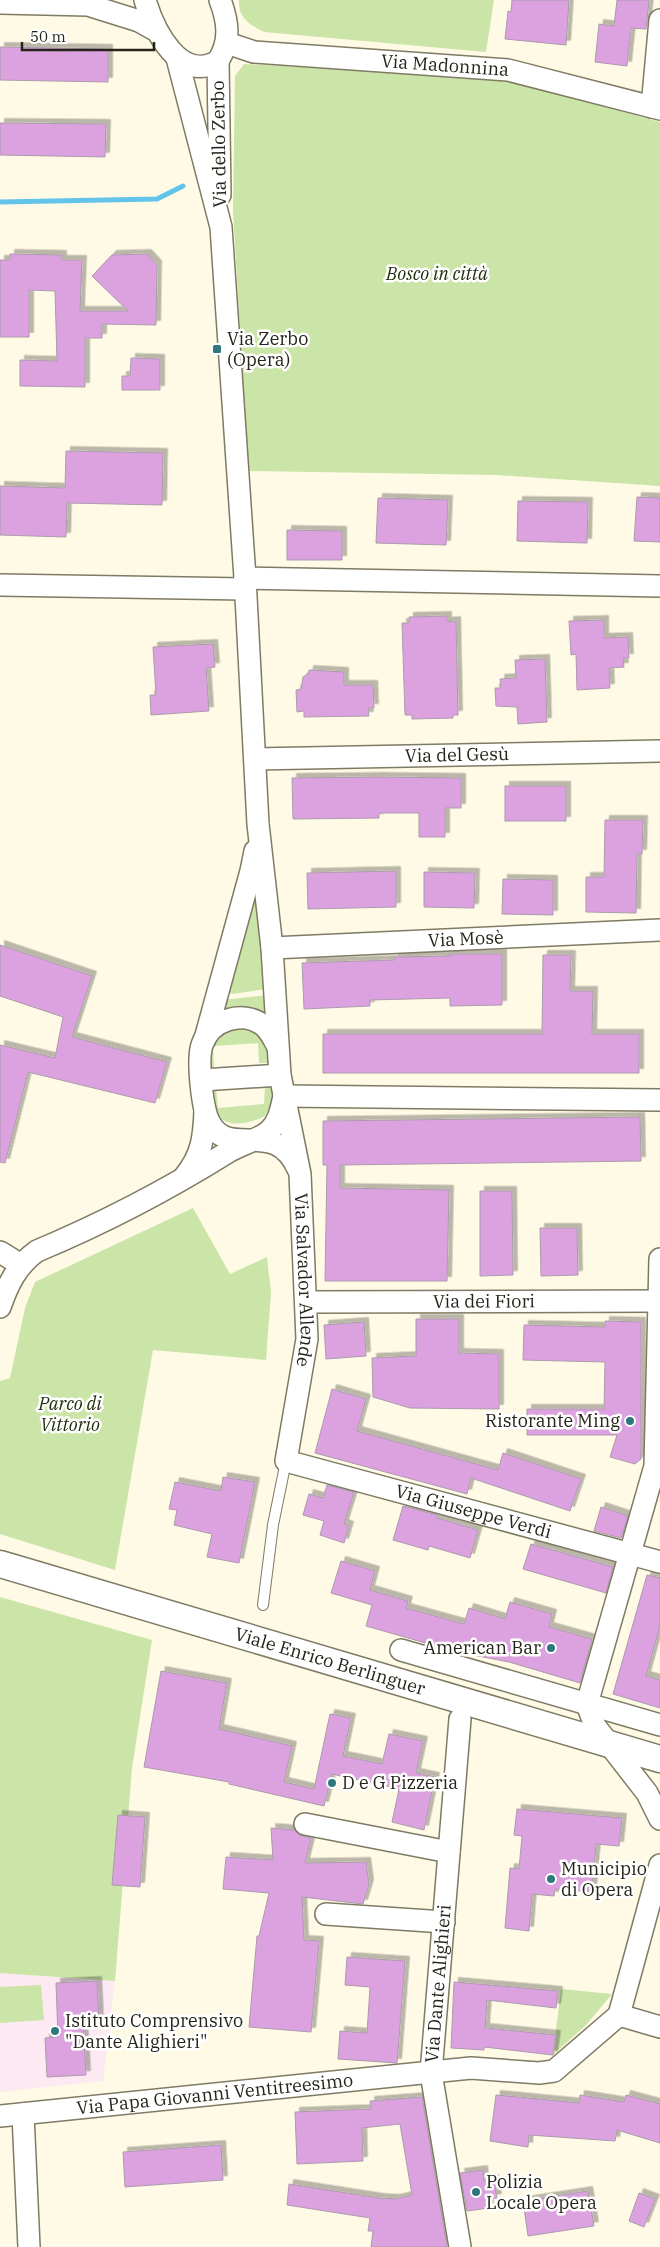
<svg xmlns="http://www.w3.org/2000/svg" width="660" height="2247" font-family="'IBM Plex Serif',serif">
<defs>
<filter id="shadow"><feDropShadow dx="4.5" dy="-4.5" stdDeviation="0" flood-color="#0004"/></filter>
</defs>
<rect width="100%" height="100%" fill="#fefae5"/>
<polygon fill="#fde9f1" points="0,1973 115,1981 103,2081 0,2092"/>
<g fill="#cbe4a7">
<path d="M239,0H494L486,52L264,32C250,25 238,18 239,0Z"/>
<polygon points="244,64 504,78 660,122 660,486 496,475 248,471 233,210 235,76"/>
<polygon points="255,890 266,989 233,994 225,992"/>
<polygon points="267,995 269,1017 217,1016 223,1000"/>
<path d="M241,1026C262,1035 268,1036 270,1060L267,1063H259L258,1043L213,1046L214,1067L205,1068L204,1058L223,1029Z"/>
<path d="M265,1086H271C275,1097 270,1106 265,1116C251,1123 227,1130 216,1113C212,1107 211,1097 209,1090L216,1088L218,1108L264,1104Z"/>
<polygon points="193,1208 230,1274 267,1257 271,1292 266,1360 153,1350 115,1570 0,1534 0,1381 10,1378 25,1308 35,1282"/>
<polygon points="0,1597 152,1640 132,1768 115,1981 0,1973"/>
<polygon points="41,1985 44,2020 0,2023 0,1987"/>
<polygon points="561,1989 612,1994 587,2024 553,2055"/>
</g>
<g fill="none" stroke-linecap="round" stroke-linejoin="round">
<polyline stroke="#63c4e9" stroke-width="5" points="0,202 157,199 183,186"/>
</g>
<g fill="#dba2df" stroke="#ac9aad" filter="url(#shadow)">
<polygon points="512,0 569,0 566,45 505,39 508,11 511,12"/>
<polygon points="617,0 649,0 646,29 631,28 627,66 595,62 599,24 614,26"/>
<polygon points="0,47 108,49 108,82 0,80"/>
<polygon points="0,123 106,124 105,157 0,155"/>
<polygon points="10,254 62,255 62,260 82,260 80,311 128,311 92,276 112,255 147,254 157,265 156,325 102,324 102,338 85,338 85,387 20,386 20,360 57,361 55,291 29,290 29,337 0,337 0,260 10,260"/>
<polygon points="131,358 160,359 160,390 122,390 122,376 130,376"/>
<polygon points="66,451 163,453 162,505 67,503 66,537 0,535 0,486 65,488"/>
<polygon points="637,497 660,498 660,542 634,541"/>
<polygon points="378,498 448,500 446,545 376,543"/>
<polygon points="518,501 588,502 587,543 517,541"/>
<polygon points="287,530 342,531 342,560 287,560"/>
<polygon points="447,616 447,622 456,621 458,715 453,715 453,718 412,719 412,715 405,715 402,623 409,623 409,617"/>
<polygon points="604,620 604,638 628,637 629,658 623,658 624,667 609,668 610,688 577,690 576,654 571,655 569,621"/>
<polygon points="213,644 215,667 206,668 209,711 151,715 150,695 156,695 153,647"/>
<polygon points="545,659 547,722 518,724 517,707 496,706 495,688 501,688 500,679 516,678 515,660"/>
<polygon points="309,670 344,672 344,685 373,685 374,708 368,708 369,716 304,717 304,711 297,712 296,690 301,689 303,677 309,673"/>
<polygon points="378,777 461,778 461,808 445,808 445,837 419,837 419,813 379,813 379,818 293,819 292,778"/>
<rect x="505" y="786" width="61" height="35"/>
<polygon points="605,820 643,820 642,854 637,854 636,913 586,912 586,877 604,877"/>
<polygon points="396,871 396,907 308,909 307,873"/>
<polygon points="424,872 475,873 474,908 424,907"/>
<polygon points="503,879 553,880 553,915 502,914"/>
<polygon points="0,945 92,976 72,1037 167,1062 155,1103 28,1072 5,1163 0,1162 0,1045 55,1058 63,1017 0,996"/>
<polygon points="450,954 502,954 502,1005 450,1006 450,998 370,1000 370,1006 304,1009 302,963 394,960 394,957 450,956"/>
<polygon points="543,955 571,955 570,991 593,991 592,1034 639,1034 639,1073 323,1073 323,1034 542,1034"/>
<polygon points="640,1117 641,1161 340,1165 340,1188 449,1190 447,1281 325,1281 327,1165 323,1165 323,1121"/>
<polygon points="480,1191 512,1191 513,1275 480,1276"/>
<polygon points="540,1228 577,1228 578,1275 541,1276"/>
<polygon points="416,1319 459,1319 459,1353 499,1354 499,1409 410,1408 373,1397 372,1358 416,1356"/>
<polygon points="605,1321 641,1322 641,1459 635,1464 610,1457 617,1435 527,1435 527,1409 604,1409 605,1362 523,1360 524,1325 605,1327"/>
<polygon points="364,1322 366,1356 326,1359 324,1325"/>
<polygon points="332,1389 366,1399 357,1431 498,1470 503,1453 581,1479 570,1511 471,1478 467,1494 315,1453"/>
<polygon points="223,1477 255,1482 239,1563 207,1557 212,1534 174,1525 177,1510 169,1509 175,1482 221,1491"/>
<polygon points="327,1485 354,1492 344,1524 349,1526 344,1543 320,1535 324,1521 303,1515 309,1494 323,1498"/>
<polygon points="403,1506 437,1515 437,1518 478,1530 470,1558 429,1546 428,1550 393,1540"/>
<polygon points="601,1507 628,1516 621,1538 594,1531"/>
<polygon points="531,1544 613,1567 606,1593 523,1569"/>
<polygon points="341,1561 375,1571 370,1590 408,1601 406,1608 464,1624 469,1608 505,1619 510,1602 552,1614 549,1627 592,1639 580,1683 509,1662 473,1655 474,1651 437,1641 436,1646 366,1626 372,1605 331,1593"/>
<polygon points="647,1575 660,1578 660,1626 646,1676 660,1680 660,1708 613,1694"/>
<polygon points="161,1671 227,1683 219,1729 292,1746 284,1782 314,1789 330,1714 351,1718 343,1756 382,1764 389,1734 423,1741 416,1773 435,1777 424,1830 392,1822 399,1789 332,1774 324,1806 229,1784 229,1782 144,1767"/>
<polygon points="517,1809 622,1818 619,1846 596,1844 592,1892 555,1889 554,1896 532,1894 529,1931 505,1928 510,1868 519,1869 522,1836 514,1835"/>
<polygon points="118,1815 145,1817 140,1887 112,1885"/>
<polygon points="271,1828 295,1830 302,1836 311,1838 305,1863 366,1862 369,1884 363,1904 302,1897 304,1940 319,1941 311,2032 249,2027 257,1936 259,1936 269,1893 223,1889 226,1857 273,1860"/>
<polygon points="347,1957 405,1961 397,2063 338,2059 340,2031 367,2033 370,1987 345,1985"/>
<polygon points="97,1981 99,2022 83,2023 86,2075 47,2077 45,2038 58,2037 56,1983"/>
<polygon points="454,1982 558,1991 556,2008 487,2000 485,2028 556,2035 553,2055 484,2047 484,2050 451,2048"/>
<polygon points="496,2095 579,2103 580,2095 624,2102 626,2095 660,2104 660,2143 617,2130 615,2141 529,2135 528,2147 490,2141"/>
<polygon points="422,2097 447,2247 371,2247 373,2231 368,2231 370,2218 287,2205 289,2184 379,2198 395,2199 412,2195 400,2124 362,2128 363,2161 297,2164 295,2112 371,2109 370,2101"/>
<polygon points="221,2145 223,2180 125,2187 123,2152"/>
<polygon points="483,2170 484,2181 494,2179 497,2198 488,2199 489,2208 467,2211 460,2173"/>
<polygon points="588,2191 594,2226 528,2236 523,2201"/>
<polygon points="639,2193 655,2199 644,2227 629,2221"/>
</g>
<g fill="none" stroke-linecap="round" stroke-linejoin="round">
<defs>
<polyline id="service" points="263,1605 273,1525 286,1461"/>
<g id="minor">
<path d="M145,0C154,30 180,84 218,61C231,41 228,21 220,0"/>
<polyline points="0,3 88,5 139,21 157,31"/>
<path id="s1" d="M227,43L254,52L508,70L660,109"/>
<path id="s2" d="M177,58L221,227L245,578L258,824L272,948L280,1075L300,1174L307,1339L286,1461L660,1562"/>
<polyline points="218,61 220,195"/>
<polyline points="652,107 660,20"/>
<polyline points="245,578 660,586"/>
<polyline points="0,585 245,589"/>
<path id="s3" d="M255,759L660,751"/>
<path id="s4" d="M272,948L660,930"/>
<polyline points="205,1039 251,871 255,851"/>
<path d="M277,1045C273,1038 270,1031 264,1026C243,1009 210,1020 202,1045C197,1060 202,1102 207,1117C225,1164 274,1114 298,1169"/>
<polyline points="202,1080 280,1075"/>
<polyline points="284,1096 660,1100"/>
<path d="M185,1176C202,1155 204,1137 205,1111"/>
<polyline points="0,1252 21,1265"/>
<polyline points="660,1259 655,1466 587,1704 595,1726 647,1793 660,1819"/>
<path id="s5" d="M306,1302L660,1301"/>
<path d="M0,1307C8,1284 17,1265 37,1251C104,1223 167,1190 228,1152C240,1145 260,1139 269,1131C279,1122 281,1109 284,1096"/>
<polyline points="401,1650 660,1725"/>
<polyline points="305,1824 449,1852"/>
<polyline points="326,1914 444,1922"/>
<polyline points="619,2015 660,2027"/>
<polyline points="23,2114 29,2247"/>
<path id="s6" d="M0,2116L471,2068L539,2073L554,2071L619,2015L660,1865"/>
<path id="s7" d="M460,2247L431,2073L460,1719"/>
</g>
<g id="tertiary">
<path id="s8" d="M0,1564L660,1759"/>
</g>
</defs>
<use href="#service" stroke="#7f7a63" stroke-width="12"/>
<use href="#minor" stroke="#7f7a63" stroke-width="24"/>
<use href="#tertiary" stroke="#7f7a63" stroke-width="29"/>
<use href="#service" stroke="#fff" stroke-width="10"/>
<use href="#minor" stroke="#fff" stroke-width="21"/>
<use href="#tertiary" stroke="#fff" stroke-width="26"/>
</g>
<g fill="#2e787d" stroke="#fff" stroke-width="2">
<rect x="212" y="344" width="10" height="10" rx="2.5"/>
<circle cx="630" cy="1421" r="5"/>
<circle cx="551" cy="1648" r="5"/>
<circle cx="332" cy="1783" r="5"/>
<circle cx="551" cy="1879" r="5"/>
<circle cx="55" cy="2031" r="5"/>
<circle cx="476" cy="2192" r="5"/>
</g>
<g text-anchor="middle" stroke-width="5" stroke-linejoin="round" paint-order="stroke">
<g font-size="18" fill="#26241a" stroke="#fff">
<text dy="6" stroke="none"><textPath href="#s1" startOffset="220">Via Madonnina</textPath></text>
<text transform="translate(219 144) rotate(-91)" y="6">Via dello Zerbo</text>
<text dy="6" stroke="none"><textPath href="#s3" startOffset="202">Via del Gesù</textPath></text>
<text dy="6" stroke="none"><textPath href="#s4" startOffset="194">Via Mosè</textPath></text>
<text dy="6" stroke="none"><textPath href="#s2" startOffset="1232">Via Salvador Allende</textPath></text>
<text dy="6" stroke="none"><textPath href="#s5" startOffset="178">Via dei Fiori</textPath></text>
<text dy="6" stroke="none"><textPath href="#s2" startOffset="1609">Via Giuseppe Verdi</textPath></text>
<text dy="6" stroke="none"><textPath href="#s8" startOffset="344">Viale Enrico Berlinguer</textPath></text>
<text dy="6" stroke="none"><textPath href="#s7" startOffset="266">Via Dante Alighieri</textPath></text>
<text dy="6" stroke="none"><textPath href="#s6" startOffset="216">Via Papa Giovanni Ventitreesimo</textPath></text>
</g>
<g font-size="18" font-style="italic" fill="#232f0f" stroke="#fff">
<text x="437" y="280">Bosco in città</text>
<text x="70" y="1410">Parco di<tspan x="70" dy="21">Vittorio</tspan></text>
</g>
<g font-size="18" fill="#26241a" stroke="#fff" text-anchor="start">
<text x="227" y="345">Via Zerbo<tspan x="227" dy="21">(Opera)</tspan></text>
<text x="620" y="1427" text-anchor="end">Ristorante Ming</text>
<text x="541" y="1654" text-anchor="end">American Bar</text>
<text x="342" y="1789">D e G Pizzeria</text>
<text x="561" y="1875">Municipio<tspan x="561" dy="21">di Opera</tspan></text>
<text x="65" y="2027">Istituto Comprensivo<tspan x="65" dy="21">"Dante Alighieri"</tspan></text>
<text x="486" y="2188">Polizia<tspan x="486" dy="21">Locale Opera</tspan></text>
</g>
</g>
<path d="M22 42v8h132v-8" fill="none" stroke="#26241a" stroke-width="2.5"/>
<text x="30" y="42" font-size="15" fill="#26241a" stroke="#ffffff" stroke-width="4" paint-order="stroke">50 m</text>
</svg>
